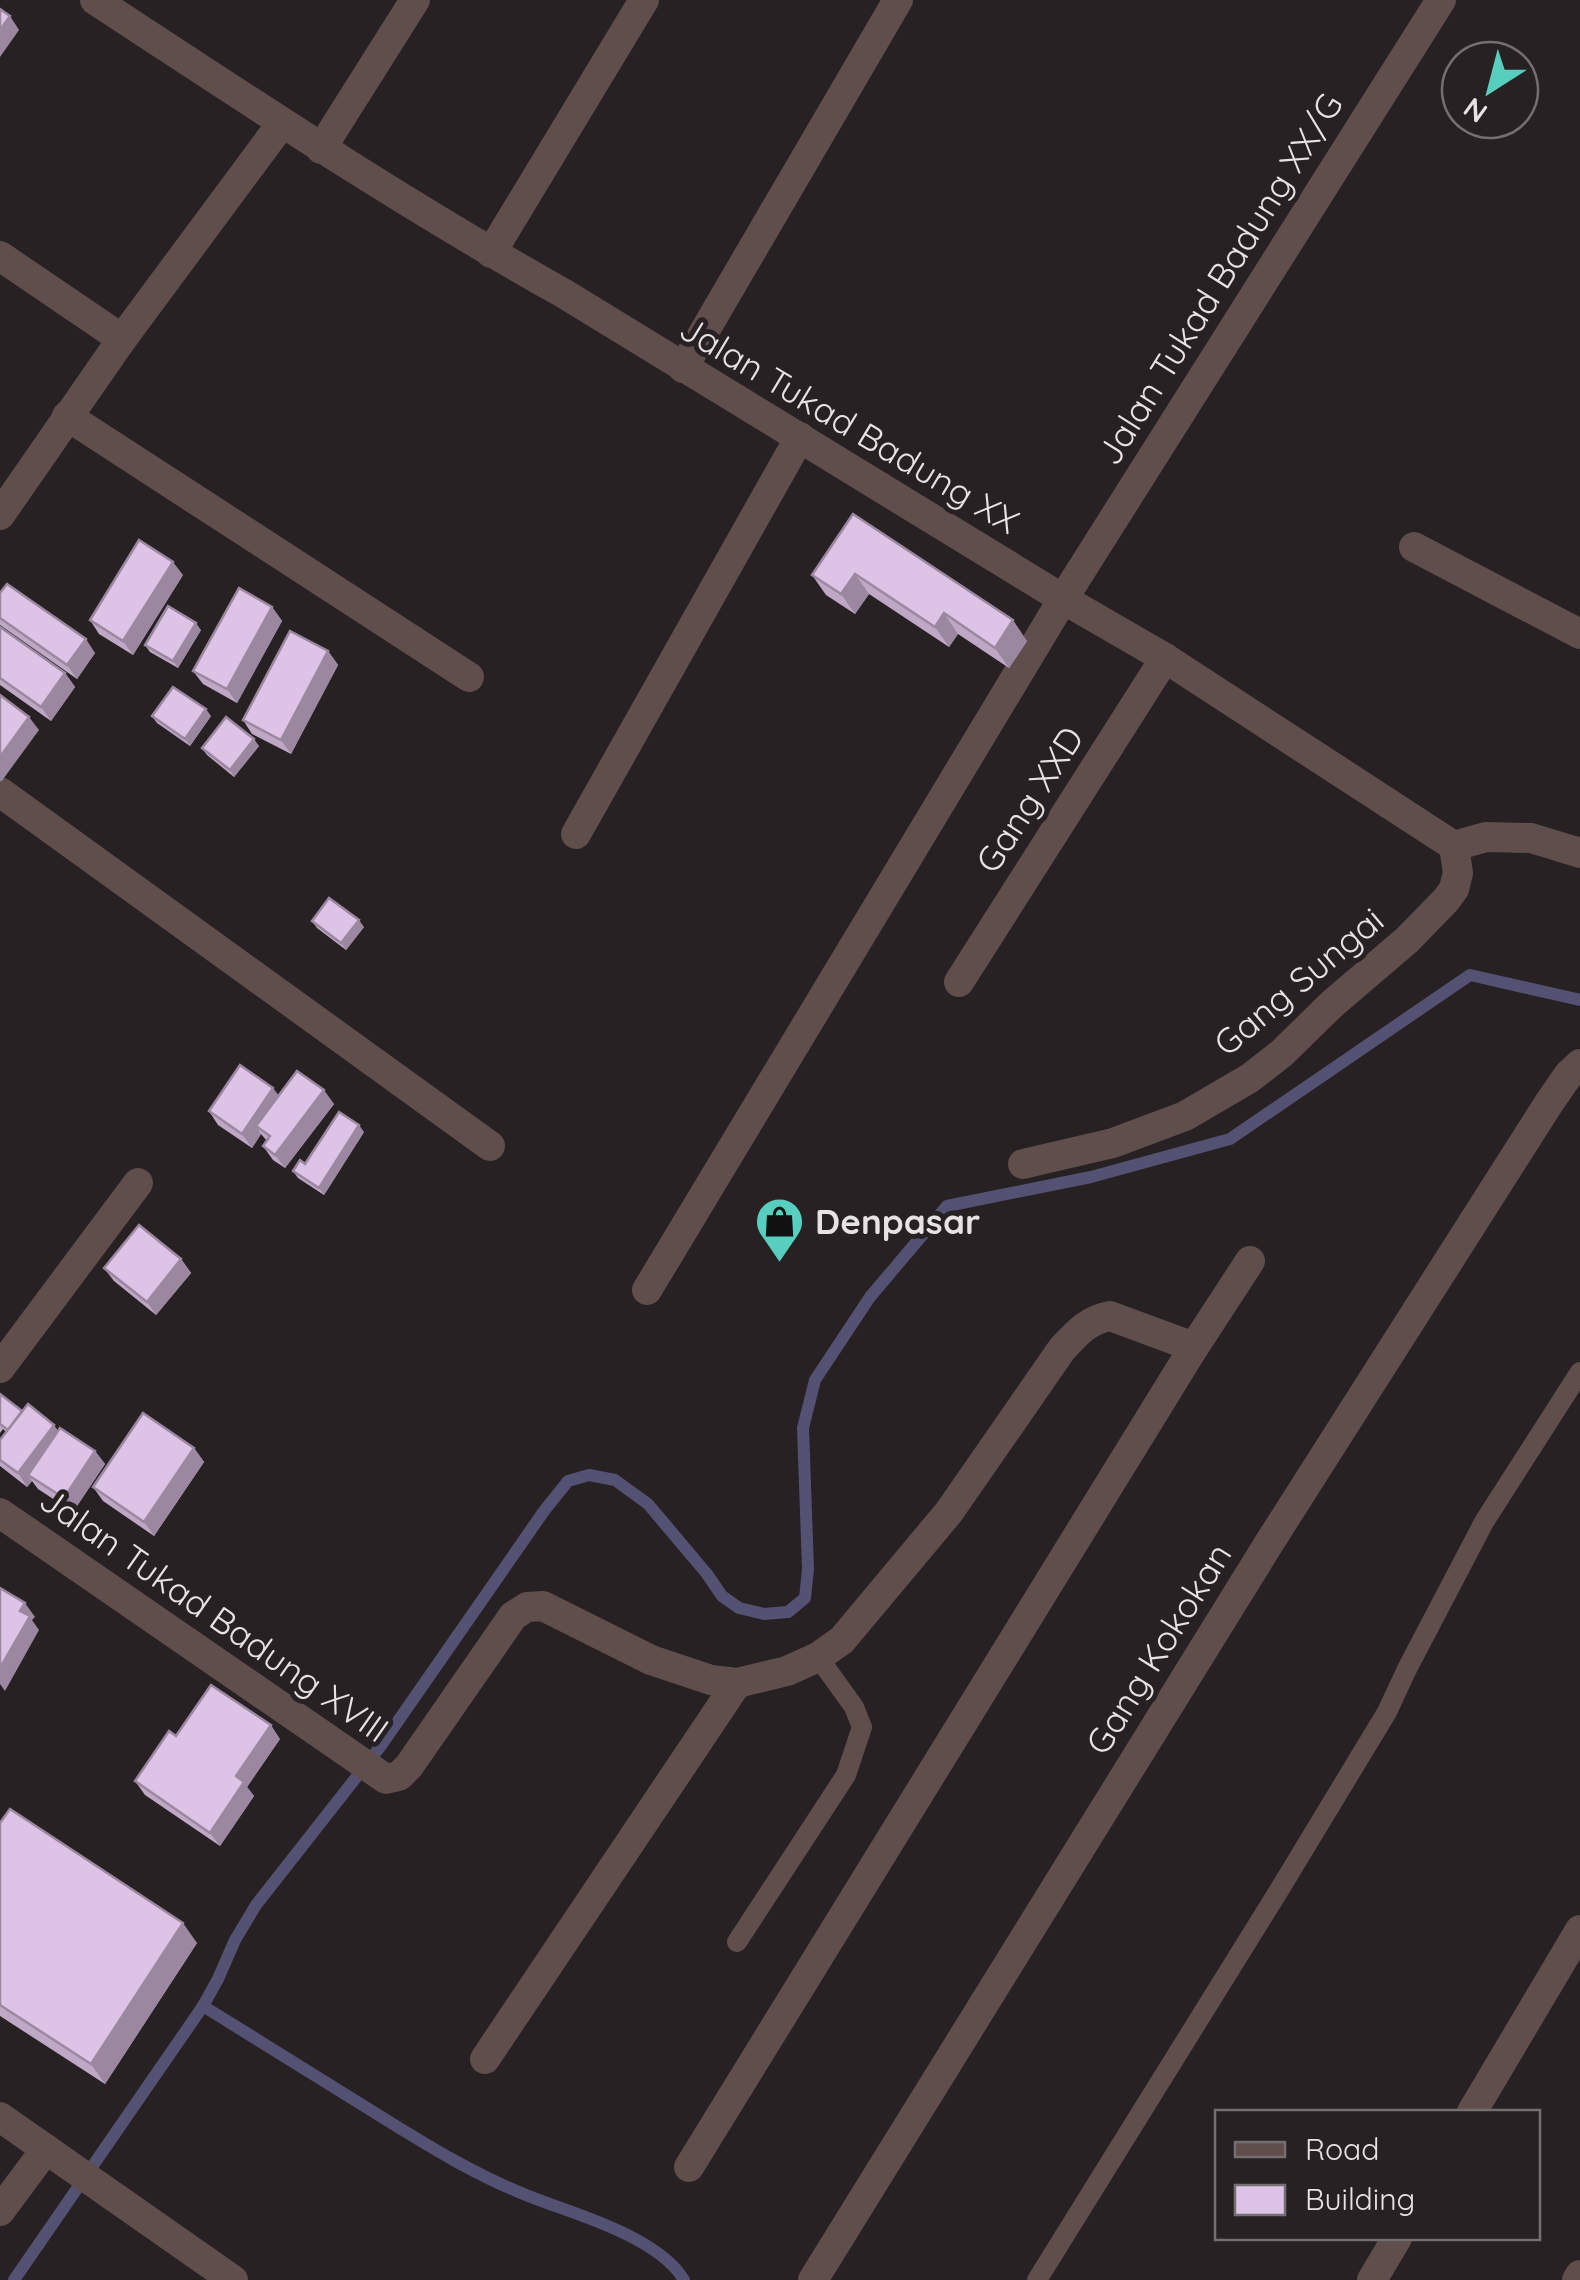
<svg xmlns="http://www.w3.org/2000/svg" width="1580" height="2280" font-family="Quicksand,sans-serif">
<rect width="100%" height="100%" fill="#272123"/>
<g fill="none" stroke-linecap="round" stroke-linejoin="round">
<g stroke="#535273" stroke-width="12">
<path d="M203,2006C259,2041 315,2076 372,2111C428,2146 484,2181 547,2203C589,2218 661,2241 684,2280"/>
<polyline points="14,2280 203,2006 218,1979 235,1940 256,1905 380,1747 544,1511 568,1481 589,1475 615,1480 648,1504 707,1574 722,1596 739,1608 764,1614 788,1612 805,1598 808,1569 803,1428 815,1380 870,1297 947,1206 1091,1177 1230,1139 1470,975 1580,1000"/>
</g>
<g stroke="#5f4e4b" stroke-width="20">
<polyline points="737,1942 846,1775 862,1727 854,1707 818,1657"/>
<polyline points="1037,2280 1278,1892 1387,1712 1407,1669 1484,1522 1580,1372"/>
</g>
<g stroke="#5f4e4b" stroke-width="30">
<polyline points="321,149 415,0"/>
<polyline points="491,253 644,0"/>
<polyline points="0,256 122,339"/>
<polyline points="683,368 898,0"/>
<polyline points="67,416 469,677"/>
<polyline points="0,515 122,339 282,123"/>
<polyline points="1414,547 1580,634"/>
<polyline points="0,792 490,1146"/>
<polyline points="576,834 800,437"/>
<polyline points="959,982 1165,658"/>
<polyline points="1023,1164 1113,1143 1185,1116 1250,1078 1282,1053 1332,1004 1407,940 1446,900 1454,889 1458,873 1454,846"/>
<polyline points="647,1290 1063,599 1441,0"/>
<polyline points="0,1368 138,1183"/>
<path d="M0,1513L386,1779L399,1776L409,1766L513,1616L527,1607L543,1606L651,1660L711,1680L737,1683L787,1671L818,1657L842,1640L949,1512L1062,1349C1077,1333 1088,1320 1110,1316L1194,1347"/>
<polyline points="485,2059 737,1683"/>
<polyline points="1472,2112 1580,1930"/>
<polyline points="0,2117 233,2280"/>
<polyline points="689,2167 1194,1347 1250,1261"/>
<polyline points="0,2211 46,2149"/>
<polyline points="813,2280 1271,1540 1549,1103 1569,1074 1580,1064"/>
<polyline points="1372,2280 1397,2238"/>
<polyline points="1577,2280 1580,2275"/>
</g>
<path stroke="#5f4e4b" stroke-width="30" d="M95,0C249,101 402,203 563,293L1063,599L1165,658L1454,846L1486,837L1531,838L1580,853"/>
</g>
<g fill="#bea8c5">
<polygon points="853,514 1027,641 1009,668 958,634 949,647 869,594 855,614 826,595 812,575"/>
<polygon points="183,575 133,655 99,634 90,620"/>
<polygon points="0,593 95,653 77,679 0,625"/>
<polygon points="272,607 282,621 237,703 203,684 193,671"/>
<polygon points="0,627 65,673 75,687 51,721 0,685"/>
<polygon points="201,630 178,668 150,652 145,645"/>
<polygon points="328,651 338,665 291,754 252,734 243,720"/>
<polygon points="152,716 211,716 190,746 157,723"/>
<polygon points="259,746 234,777 207,755 202,748"/>
<polygon points="312,921 364,927 346,950 317,928"/>
<polygon points="279,1095 334,1104 285,1168 273,1160 263,1146 267,1141 261,1134 252,1148 218,1125 209,1111"/>
<polygon points="364,1132 324,1195 298,1178 293,1171"/>
<polygon points="181,1259 191,1273 156,1315 114,1281 104,1268"/>
<polygon points="0,1394 22,1411 95,1451 105,1464 73,1512 38,1489 32,1481 27,1487 0,1466 0,1440 6,1432 3,1429 0,1433"/>
<polygon points="194,1448 204,1462 154,1536 103,1501 93,1487"/>
<polygon points="176,1736 280,1739 247,1787 254,1796 220,1846 145,1795 135,1781"/>
<polygon points="0,1823 197,1943 105,2084 0,2016"/>
</g>
<g fill="#9b88a0">
<polygon points="10,16 19,30 0,57 0,30"/>
<polygon points="173,562 183,575 133,655 123,641"/>
<polygon points="855,574 869,594 855,614 841,594"/>
<polygon points="272,607 282,621 237,703 227,689"/>
<polygon points="944,613 958,634 949,647 935,627"/>
<polygon points="1013,620 1027,641 1009,668 995,648"/>
<polygon points="196,623 201,630 178,668 173,661"/>
<polygon points="86,639 95,653 77,679 67,665"/>
<polygon points="328,651 338,665 291,754 281,740"/>
<polygon points="65,673 75,687 51,721 41,707"/>
<polygon points="206,709 211,716 190,746 185,739"/>
<polygon points="29,717 39,730 1,782 0,780 0,757"/>
<polygon points="254,739 259,746 234,777 230,770"/>
<polygon points="359,920 364,927 346,950 341,943"/>
<polygon points="273,1088 283,1101 256,1126 261,1134 252,1148 242,1134"/>
<polygon points="324,1090 334,1104 285,1168 275,1155"/>
<polygon points="359,1125 364,1132 324,1195 319,1188"/>
<polygon points="181,1259 191,1273 156,1315 147,1302"/>
<polygon points="54,1425 64,1439 28,1475 32,1481 27,1487 18,1473"/>
<polygon points="194,1448 204,1462 154,1536 144,1522"/>
<polygon points="95,1451 105,1464 73,1512 64,1498"/>
<polygon points="25,1603 35,1617 32,1620 39,1630 5,1691 0,1684 0,1668 20,1611"/>
<polygon points="271,1725 280,1739 247,1787 254,1796 220,1846 210,1833 236,1776"/>
<polygon points="183,1923 197,1943 105,2084 91,2064"/>
</g>
<g fill="#ddc3e5" stroke="#9b88a0" stroke-width="2.5">
<polygon points="0,9 10,16 0,30"/>
<polygon points="853,514 1013,620 995,648 944,613 935,627 855,574 841,594 812,575"/>
<polygon points="139,540 173,562 123,641 90,620"/>
<polygon points="7,584 86,639 67,665 0,618 0,593"/>
<polygon points="239,588 272,607 227,689 193,671"/>
<polygon points="168,606 196,623 173,661 145,645"/>
<polygon points="0,627 65,673 41,707 0,678"/>
<polygon points="290,631 328,651 281,740 243,720"/>
<polygon points="173,687 206,709 185,739 152,716"/>
<polygon points="0,695 29,717 0,757"/>
<polygon points="226,717 254,739 230,770 202,748"/>
<polygon points="329,898 359,920 341,943 312,921"/>
<polygon points="240,1065 273,1088 242,1134 209,1111"/>
<polygon points="297,1071 324,1090 275,1155 263,1146 270,1136 256,1126"/>
<polygon points="339,1112 359,1125 319,1188 293,1171 300,1160 305,1164"/>
<polygon points="139,1225 181,1259 147,1302 104,1268"/>
<polygon points="0,1394 22,1411 8,1430 0,1424"/>
<polygon points="28,1404 54,1425 18,1473 0,1460 0,1440"/>
<polygon points="143,1413 194,1448 144,1522 93,1487"/>
<polygon points="60,1428 95,1451 64,1498 28,1475"/>
<polygon points="0,1588 25,1603 20,1611 30,1616 0,1668"/>
<polygon points="211,1685 271,1725 236,1776 244,1782 210,1833 135,1781 169,1731 176,1736"/>
<polygon points="10,1809 183,1923 91,2064 0,2005 0,1823"/>
</g>
<defs>
<symbol id="shop-pin" viewBox="-11 -11 22 30"><path d="M0 17L-7.5 6A9.5 9.5 0 1 1 7.5 6Z" fill="#58cebf" stroke="#272123"/><path d="M-5-2.5h2.3a2.7 3.5 0 0 1 5.4 0H5L5.5 6h-11ZM-1.5-2.5h3a1.5 2.3 0 0 0-3 0Z" fill="#111"/></symbol>
</defs>
<g fill-rule="evenodd">
<use href="#shop-pin" x="752" y="1194" width="55" height="75"/>
</g>
<g text-anchor="middle" stroke-width="10" stroke-linejoin="round" paint-order="stroke">
<g font-size="35" fill="#e7e3e5" stroke="#272123">
<text transform="translate(1220 279) rotate(-58)" y="12">Jalan Tukad Badung XX/G</text>
<text transform="translate(849 425) rotate(31)" y="12">Jalan Tukad Badung XX</text>
<text transform="translate(1030 800) rotate(-57)" y="12">Gang XXD</text>
<text transform="translate(1299 982) rotate(-40)" y="12">Gang Sungai</text>
<text transform="translate(214 1615) rotate(35)" y="12">Jalan Tukad Badung XVIII</text>
<text transform="translate(1159 1649) rotate(-58)" y="12">Gang Kokokan</text>
</g>
<g font-size="35" font-weight="bold" fill="#e7e3e5" stroke="#272123" text-anchor="start">
<text x="815" y="1234">Denpasar</text>
</g>
</g>
<rect x="1215" y="2110" width="325" height="130" fill="#272123" stroke="#746f71" stroke-width="2.5"/>
<rect x="1235" y="2142" width="50" height="15" fill="#5f4e4b" stroke="#746f71" stroke-width="2.5"/>
<text x="1305" y="2160" font-size="30" fill="#e7e3e5">Road</text>
<rect x="1235" y="2185" width="50" height="30" fill="#ddc3e5" stroke="#746f71" stroke-width="2.5"/>
<text x="1305" y="2210" font-size="30" fill="#e7e3e5">Building</text>
<g transform="translate(1490 90) rotate(216)"><circle r="48" fill="#272123" stroke="#746f71" stroke-width="2.5"/>
<path d="M0-8L18 38L0 25L-18 38Z" fill="#58cebf"/>
<text y="-15" font-size="28" font-weight="bold" text-anchor="middle" fill="#e7e3e5">N</text>
</g>
</svg>
